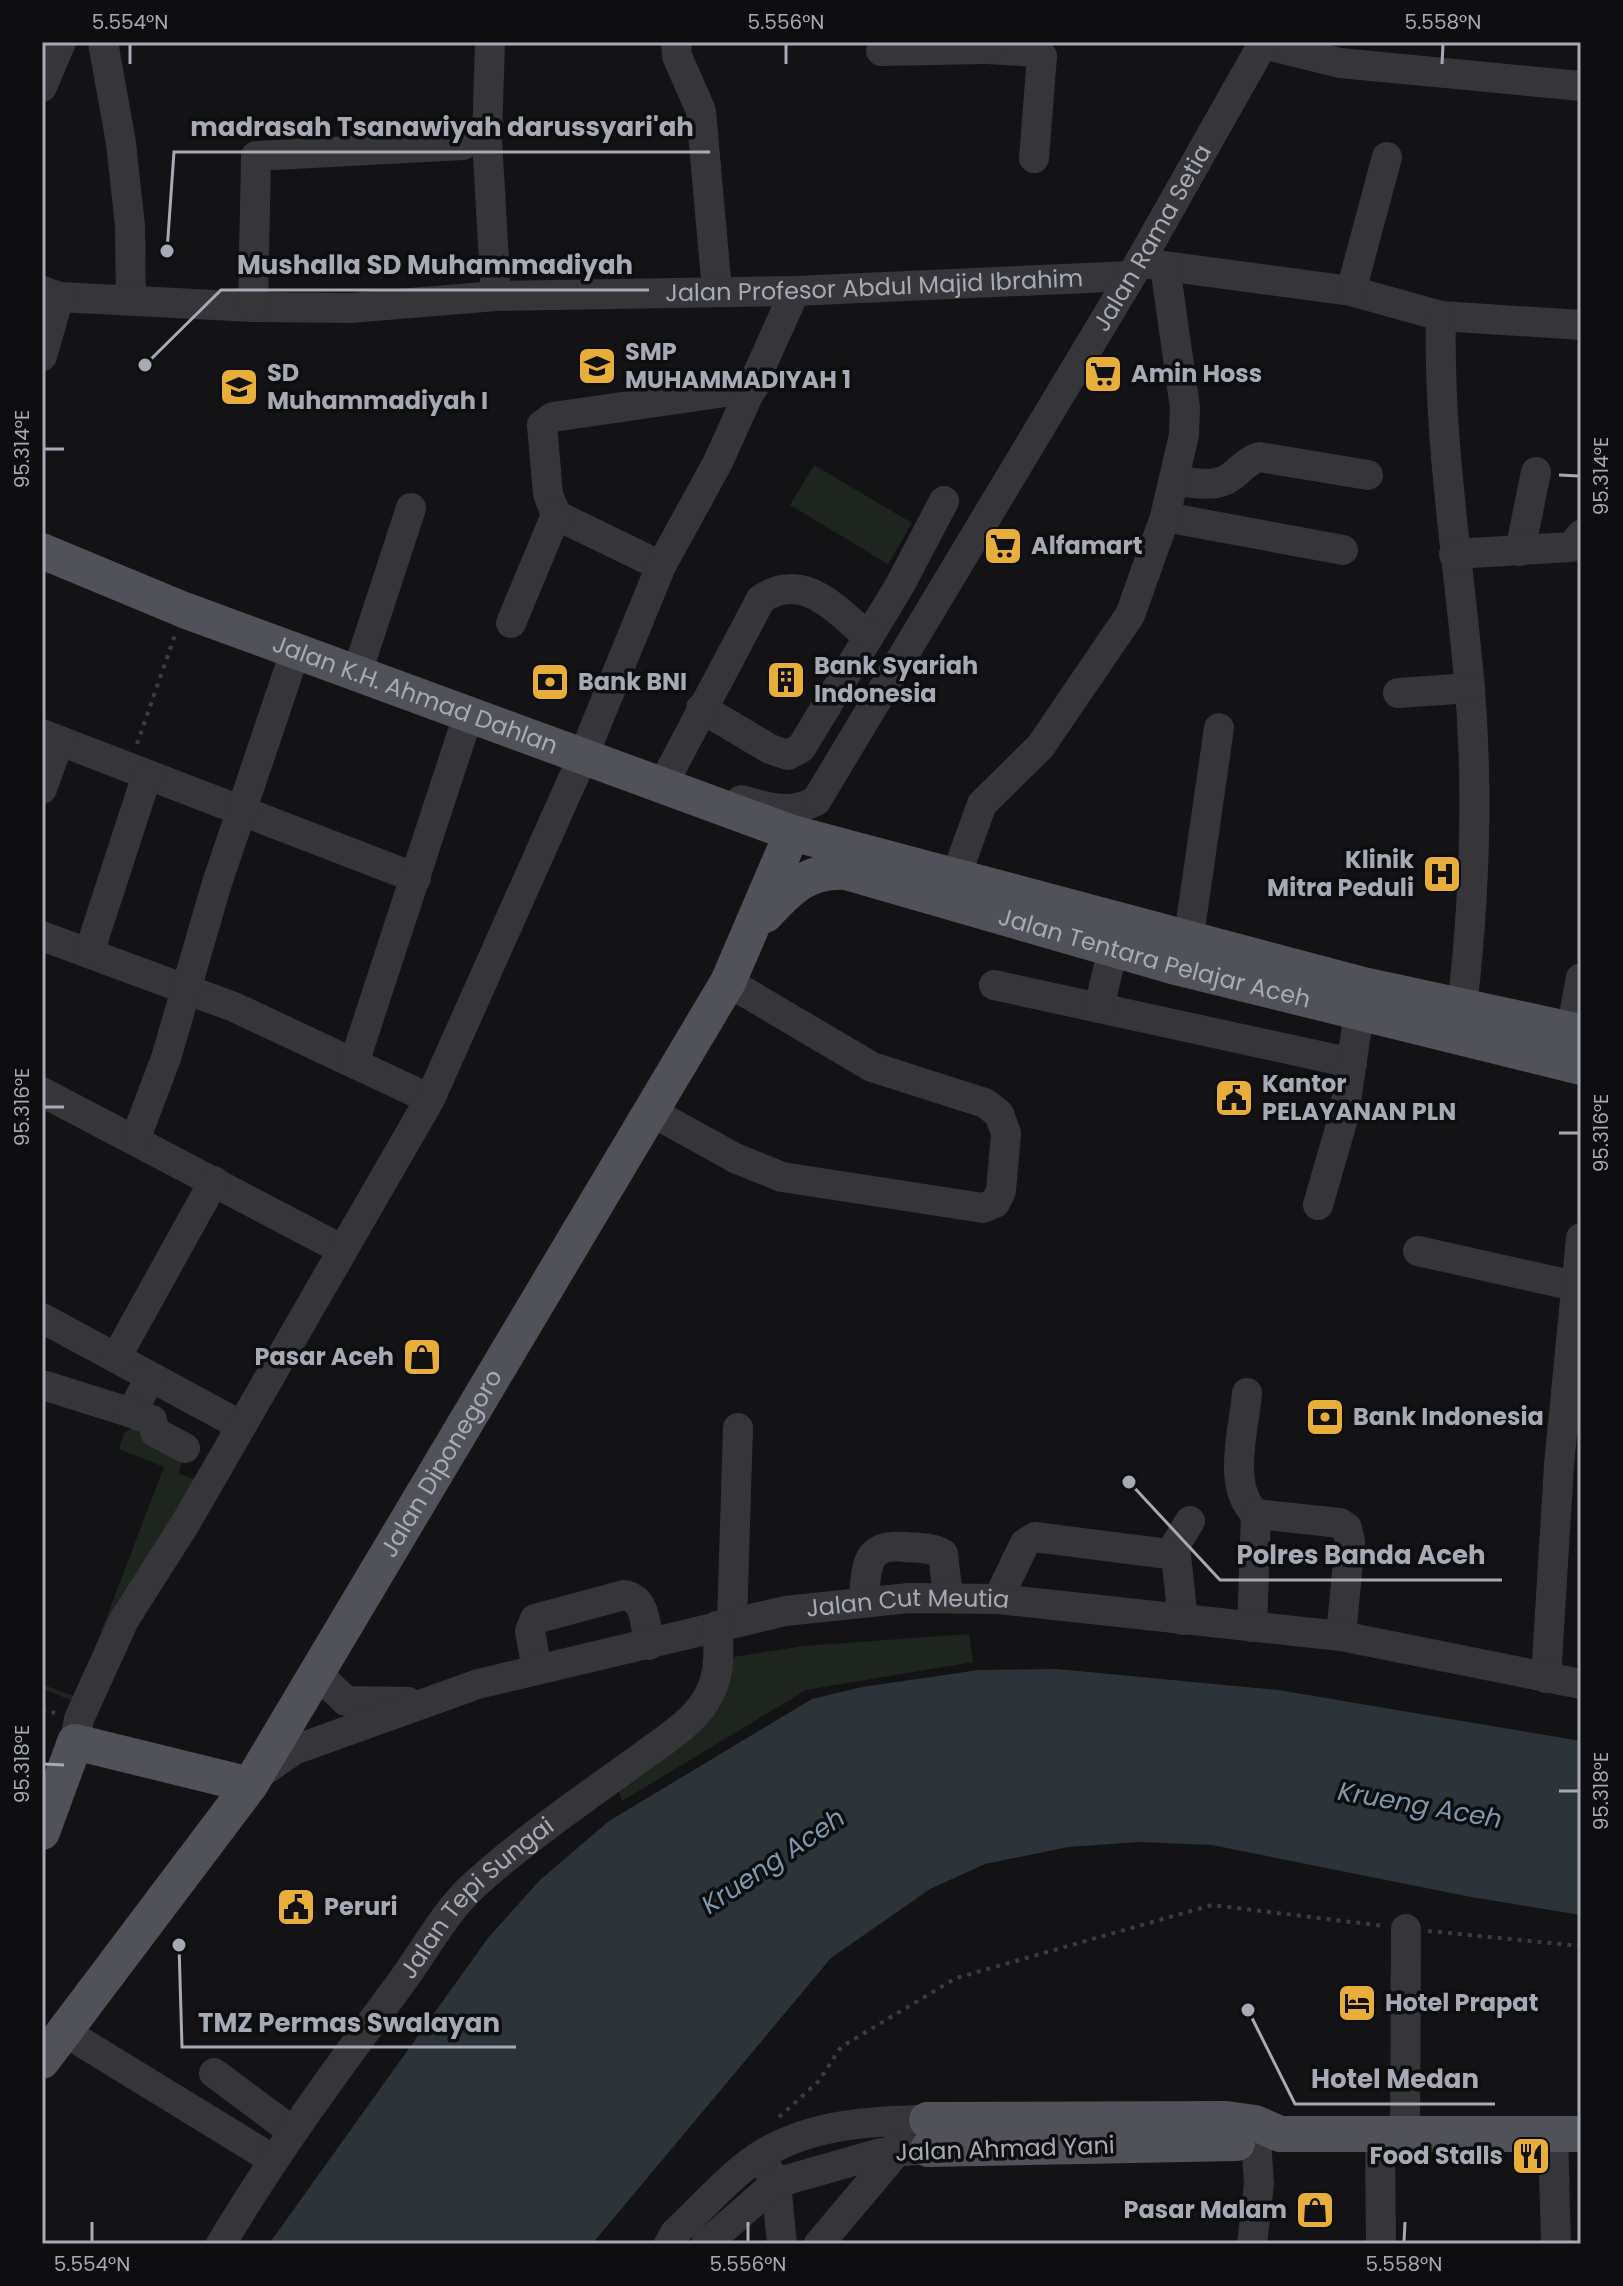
<svg xmlns="http://www.w3.org/2000/svg" width="1623" height="2286" font-family="Poppins,sans-serif">
<rect width="100%" height="100%" fill="#131315"/>
<g fill="#1e251f">
<polygon points="814,465 912,523 888,564 790,505"/>
<polygon points="134,1427 185,1455 178,1473 206,1484 79,1703 42,1689 44,1685 76,1697 164,1467 119,1449 124,1433"/>
<polygon points="969,1634 973,1662 806,1690 622,1801 610,1768 701,1702 720,1708 734,1657 804,1646"/>
</g>
<polygon fill="#2c343a" points="1057,1669 1278,1690 1581,1741 1581,1915 1471,1897 1212,1845 1140,1842 1068,1847 985,1864 930,1889 831,1958 592,2244 269,2244 488,1938 540,1880 609,1821 812,1699 862,1687 979,1670"/>
<g fill="none" stroke-linecap="round" stroke-linejoin="round">
<g stroke="#3b3c41" stroke-width="4" stroke-dasharray="4 6" stroke-linecap="butt">
<polyline points="137,744 175,635"/>
<polyline points="42,1709 55,1713"/>
<polyline points="1428,1931 1581,1946"/>
<polyline points="779,2117 818,2082 841,2047 956,1978 1212,1905 1384,1926"/>
</g>
<g stroke="#35353a" stroke-width="30">
<polyline points="103,42 121,143 130,226 131,299"/>
<polyline points="490,42 487,139 496,296"/>
<polyline points="676,42 677,56 701,111 717,291"/>
<polyline points="1263,44 1340,63 1581,86"/>
<polyline points="986,49 1038,52 1042,56 1034,158"/>
<polyline points="881,51 986,49 986,42"/>
<polyline points="42,87 61,42"/>
<polyline points="1149,264 1351,291 1441,316 1581,325"/>
<path id="s1" d="M42,291L59,297L253,307L350,308L496,296L795,291L1131,276"/>
<polyline points="1351,291 1387,157"/>
<polyline points="253,307 256,156 463,145"/>
<path d="M1441,316C1438,434 1457,551 1468,668C1479,781 1475,896 1462,1008"/>
<polyline points="42,356 59,297"/>
<path d="M1175,481C1194,482 1216,489 1232,476C1242,468 1247,461 1259,457L1368,475"/>
<polyline points="1165,517 1343,550"/>
<polyline points="1520,551 1536,472"/>
<polyline points="1454,554 1571,547 1581,535"/>
<polyline points="661,566 556,515 548,494 542,425 553,417 753,388"/>
<polyline points="511,623 556,515"/>
<polyline points="357,673 411,508"/>
<polyline points="1398,693 1470,688"/>
<polyline points="701,708 770,749 788,755 801,748 900,585 944,501"/>
<polyline points="42,734 416,878"/>
<path d="M662,786L761,599C805,570 835,610 869,637"/>
<polyline points="42,789 59,741"/>
<path d="M741,800C769,808 789,815 816,801"/>
<path id="s2" d="M816,801L1139,263L1264,42"/>
<polyline points="956,876 982,804 1040,747 1130,615 1165,517 1184,435 1185,408 1165,266"/>
<polyline points="42,936 234,1007 430,1099"/>
<polyline points="1189,936 1219,728"/>
<polyline points="89,953 147,775"/>
<polyline points="994,985 1352,1063"/>
<polyline points="1099,1008 1113,948"/>
<polyline points="1571,1030 1581,978"/>
<polyline points="354,1063 468,716"/>
<polyline points="42,1092 341,1249"/>
<polyline points="652,1112 735,1158 782,1177 983,1208 995,1203 1001,1191 1006,1133 999,1114 985,1103 872,1067 728,982"/>
<polyline points="135,1140 166,1058 217,883 295,652"/>
<polyline points="1318,1205 1344,1115 1359,1012"/>
<polyline points="1418,1251 1575,1286"/>
<polyline points="42,1318 240,1425"/>
<polyline points="117,1356 214,1181"/>
<polyline points="46,1386 132,1413 150,1377"/>
<path d="M1247,1393C1244,1430 1226,1487 1256,1514"/>
<polyline points="132,1413 152,1420 155,1432 185,1448"/>
<polyline points="1176,1555 1176,1544 1190,1521"/>
<polyline points="998,1599 1025,1543 1035,1537 1176,1555 1183,1620"/>
<path d="M863,1602C868,1569 862,1543 905,1547C918,1548 932,1547 943,1554L948,1597"/>
<polyline points="732,1622 738,1428"/>
<polyline points="1252,1627 1256,1514 1340,1523 1347,1528 1350,1541 1341,1636"/>
<polyline points="319,1665 326,1682 346,1701 408,1702"/>
<path d="M537,1670L530,1631L535,1619L624,1595C647,1599 645,1625 649,1645"/>
<polyline points="1546,1678 1559,1465 1581,1238"/>
<polyline points="75,1742 79,1719 124,1620 185,1524 430,1099 584,754 661,566 718,462 795,291"/>
<path id="s3" d="M258,1775L294,1750L478,1684L785,1611L909,1598L998,1599L1341,1636L1581,1684"/>
<polyline points="65,2032 272,2159"/>
<polyline points="214,2073 292,2131"/>
<polyline points="1405,2134 1406,1929"/>
<polyline points="1553,2134 1556,2244"/>
<polyline points="1380,2135 1381,2244"/>
<polyline points="769,2171 776,2183 782,2244"/>
<path id="s4" d="M221,2244C275,2153 337,2069 400,1984C423,1953 445,1912 473,1886C527,1837 588,1796 647,1753C701,1715 725,1696 717,1626"/>
<path d="M669,2244L675,2233C701,2209 732,2173 761,2155C811,2124 870,2121 927,2120"/>
<polyline points="706,2244 776,2183 881,2153 928,2149"/>
<polyline points="819,2244 898,2150 898,2143"/>
<polyline points="1252,2244 1259,2184 1255,2123"/>
</g>
<g stroke="#515259" stroke-width="36">
<path id="s5" d="M42,551L184,610L792,833L1359,984L1581,1032"/>
<path id="s6" d="M765,915C790,888 807,870 846,872L1172,966L1581,1067"/>
<polyline points="42,1832 75,1742 250,1785"/>
<path id="s7" d="M42,2061L250,1785L728,982L792,833"/>
<polyline points="927,2120 1226,2119 1255,2123 1280,2134 1581,2134"/>
<polyline points="928,2149 1237,2143"/>
</g>
</g>
<path fill="none" stroke="#a6aab5" stroke-width="3" d="M130,64V44M786,64V44M1442,64L1443,44M44,449H64M1559,475L1579,476M44,1107H64M1559,1133H1579M44,1764L64,1765M1559,1791H1579M92,2242V2222M748,2242V2222M1404,2242L1405,2222"/>
<defs>
<symbol id="school-square" viewBox="-11 -11 22 22"><rect x="-9" y="-9" width="18" height="18" rx="4" fill="#e7ae3a" stroke="#0e0e10"/><path d="M0-5L7-2L0 1L-7-2ZM-4 1L0 2.5L4 1V4Q0 6-4 4Z" fill="#111"/></symbol>
<symbol id="supermarket-square" viewBox="-11 -11 22 22"><rect x="-9" y="-9" width="18" height="18" rx="4" fill="#e7ae3a" stroke="#0e0e10"/><path d="M-6-5.5h2.5l.6 2H6L4.5 2H-2.5L-4.4-4H-6ZM-1.5 3.2a1.3 1.3 0 1 0 .1 0ZM3 3.2a1.3 1.3 0 1 0 .1 0Z" fill="#111"/></symbol>
<symbol id="building-square" viewBox="-11 -11 22 22"><rect x="-9" y="-9" width="18" height="18" rx="4" fill="#e7ae3a" stroke="#0e0e10"/><path d="M-4-6H4V6H1V3H-1V6H-4ZM-2.5-4.3h1.7v1.8h-1.7ZM.8-4.3h1.7v1.8H.8ZM-2.5-1h1.7V.8h-1.7ZM.8-1h1.7V.8H.8Z" fill="#111"/></symbol>
<symbol id="bank-square" viewBox="-11 -11 22 22"><rect x="-9" y="-9" width="18" height="18" rx="4" fill="#e7ae3a" stroke="#0e0e10"/><path d="M-6-4H6V4H-6ZM0-2.3a2.3 2.3 0 1 0 0 4.6a2.3 2.3 0 1 0 0-4.6Z" fill="#111"/></symbol>
<symbol id="hospital-square" viewBox="-11 -11 22 22"><rect x="-9" y="-9" width="18" height="18" rx="4" fill="#e7ae3a" stroke="#0e0e10"/><path d="M-5-5h3v3.5h4V-5h3V5h-3V1.5h-4V5h-3Z" fill="#111"/></symbol>
<symbol id="civic-square" viewBox="-11 -11 22 22"><rect x="-9" y="-9" width="18" height="18" rx="4" fill="#e7ae3a" stroke="#0e0e10"/><path d="M-.6-6.5H3V-4.5H.6V-3L4-1V1h2V6H-6V1h2V-1L-.6-3ZM-1.2 2.5V6h2.4V2.5Z" fill="#111"/></symbol>
<symbol id="shop-square" viewBox="-11 -11 22 22"><rect x="-9" y="-9" width="18" height="18" rx="4" fill="#e7ae3a" stroke="#0e0e10"/><path d="M-5-2.5h2.3a2.7 3.5 0 0 1 5.4 0H5L5.5 6h-11ZM-1.5-2.5h3a1.5 2.3 0 0 0-3 0Z" fill="#111"/></symbol>
<symbol id="hotel-square" viewBox="-11 -11 22 22"><rect x="-9" y="-9" width="18" height="18" rx="4" fill="#e7ae3a" stroke="#0e0e10"/><path d="M-6-4.5h1.5V1H6V5H4.5V3h-9V5H-6ZM-4 0a1.8 1.8 0 1 1 3.6 0ZM.5 0V-2.5h3Q6-2.5 6 0Z" fill="#111"/></symbol>
<symbol id="restaurant-square" viewBox="-11 -11 22 22"><rect x="-9" y="-9" width="18" height="18" rx="4" fill="#e7ae3a" stroke="#0e0e10"/><path d="M-5-6h1v4h1v-4h1v4h1v-4h1v5L-1.5 .5V6h-2V.5L-5-1ZM5-6V6H3V1.5H1.5Q1.5-4 5-6Z" fill="#111"/></symbol>
</defs>
<g fill-rule="evenodd">
<use href="#school-square" x="575" y="344" width="44" height="44"/>
<use href="#supermarket-square" x="1081" y="352" width="44" height="44"/>
<use href="#school-square" x="217" y="365" width="44" height="44"/>
<use href="#supermarket-square" x="981" y="524" width="44" height="44"/>
<use href="#building-square" x="764" y="658" width="44" height="44"/>
<use href="#bank-square" x="528" y="660" width="44" height="44"/>
<use href="#hospital-square" x="1420" y="852" width="44" height="44"/>
<use href="#civic-square" x="1212" y="1076" width="44" height="44"/>
<use href="#shop-square" x="400" y="1335" width="44" height="44"/>
<use href="#bank-square" x="1303" y="1395" width="44" height="44"/>
<use href="#civic-square" x="274" y="1885" width="44" height="44"/>
<use href="#hotel-square" x="1335" y="1981" width="44" height="44"/>
<use href="#restaurant-square" x="1509" y="2134" width="44" height="44"/>
<use href="#shop-square" x="1293" y="2188" width="44" height="44"/>
</g>
<g text-anchor="middle" stroke-width="7" stroke-linejoin="round" paint-order="stroke">
<g font-size="24" fill="#a6aab5" stroke="#0e0e10">
<text dy="8" stroke="none"><textPath href="#s2" startOffset="656">Jalan Rama Setia</textPath></text>
<text dy="8" stroke="none"><textPath href="#s1" startOffset="834">Jalan Profesor Abdul Majid Ibrahim</textPath></text>
<text dy="8" stroke="none"><textPath href="#s5" startOffset="400">Jalan K.H. Ahmad Dahlan</textPath></text>
<text dy="8" stroke="none"><textPath href="#s6" startOffset="416">Jalan Tentara Pelajar Aceh</textPath></text>
<text dy="8" stroke="none"><textPath href="#s7" startOffset="720">Jalan Diponegoro</textPath></text>
<text dy="8" stroke="none"><textPath href="#s3" startOffset="678">Jalan Cut Meutia</textPath></text>
<text dy="8" stroke="none"><textPath href="#s4" startOffset="432">Jalan Tepi Sungai</textPath></text>
<text transform="translate(1005 2149) rotate(-2)" y="8">Jalan Ahmad Yani</text>
</g>
<g font-size="24" font-weight="bold" fill="#a6aab5" stroke="#0e0e10" text-anchor="start">
<text x="625" y="360">SMP<tspan x="625" dy="28">MUHAMMADIYAH 1</tspan></text>
<text x="267" y="381">SD<tspan x="267" dy="28">Muhammadiyah I</tspan></text>
<text x="1131" y="382">Amin Hoss</text>
<text x="1031" y="554">Alfamart</text>
<text x="814" y="674">Bank Syariah<tspan x="814" dy="28">Indonesia</tspan></text>
<text x="578" y="690">Bank BNI</text>
<text x="1414" y="868" text-anchor="end">Klinik<tspan x="1414" dy="28">Mitra Peduli</tspan></text>
<text x="1262" y="1092">Kantor<tspan x="1262" dy="28">PELAYANAN PLN</tspan></text>
<text x="394" y="1365" text-anchor="end">Pasar Aceh</text>
<text x="1353" y="1425">Bank Indonesia</text>
<text x="324" y="1915">Peruri</text>
<text x="1385" y="2011">Hotel Prapat</text>
<text x="1503" y="2164" text-anchor="end">Food Stalls</text>
<text x="1287" y="2218" text-anchor="end">Pasar Malam</text>
</g>
<g font-size="26" font-style="italic" fill="#7e97ae" stroke="#0e0e10">
<text transform="translate(1420 1805) rotate(10)" y="9">Krueng Aceh</text>
<text transform="translate(773 1861) rotate(-34)" y="9">Krueng Aceh</text>
</g>
</g>
<path fill="none" stroke="#a6aab5" stroke-width="3" d="M167 251L174 152H710M145 365L221 290H649M1129 1482L1220 1580H1502M179 1945L182 2047H516M1248 2010L1295 2104H1495"/>
<g fill="#a6aab5" stroke="#0e0e10" stroke-width="3">
<circle cx="167" cy="251" r="8"/>
<circle cx="145" cy="365" r="8"/>
<circle cx="1129" cy="1482" r="8"/>
<circle cx="179" cy="1945" r="8"/>
<circle cx="1248" cy="2010" r="8"/>
</g>
<g font-size="26" text-anchor="middle" font-weight="bold" fill="#a6aab5" stroke="#0e0e10" stroke-width="7" stroke-linejoin="round" paint-order="stroke">
<text x="442" y="136">madrasah Tsanawiyah darussyari'ah</text>
<text x="435" y="274">Mushalla SD Muhammadiyah</text>
<text x="1361" y="1564">Polres Banda Aceh</text>
<text x="349" y="2032">TMZ Permas Swalayan</text>
<text x="1395" y="2088">Hotel Medan</text>
</g>
<rect width="1623" height="2286" fill="none" stroke="#0e0e10" stroke-width="88"/>
<rect x="44" y="44" width="1535" height="2198" fill="none" stroke="#a6aab5" stroke-width="3"/>
<g font-size="20" text-anchor="middle" fill="#a6aab5">
<text x="130" y="29">5.554°N</text>
<text x="786" y="29">5.556°N</text>
<text x="1443" y="29">5.558°N</text>
<text transform="translate(22 449) rotate(-90)" y="7">95.314°E</text>
<text transform="translate(1601 476) rotate(-90)" y="7">95.314°E</text>
<text transform="translate(22 1107) rotate(-90)" y="7">95.316°E</text>
<text transform="translate(1601 1133) rotate(-90)" y="7">95.316°E</text>
<text transform="translate(22 1764) rotate(-90)" y="7">95.318°E</text>
<text transform="translate(1601 1791) rotate(-90)" y="7">95.318°E</text>
<text x="92" y="2271">5.554°N</text>
<text x="748" y="2271">5.556°N</text>
<text x="1404" y="2271">5.558°N</text>
</g>
</svg>
